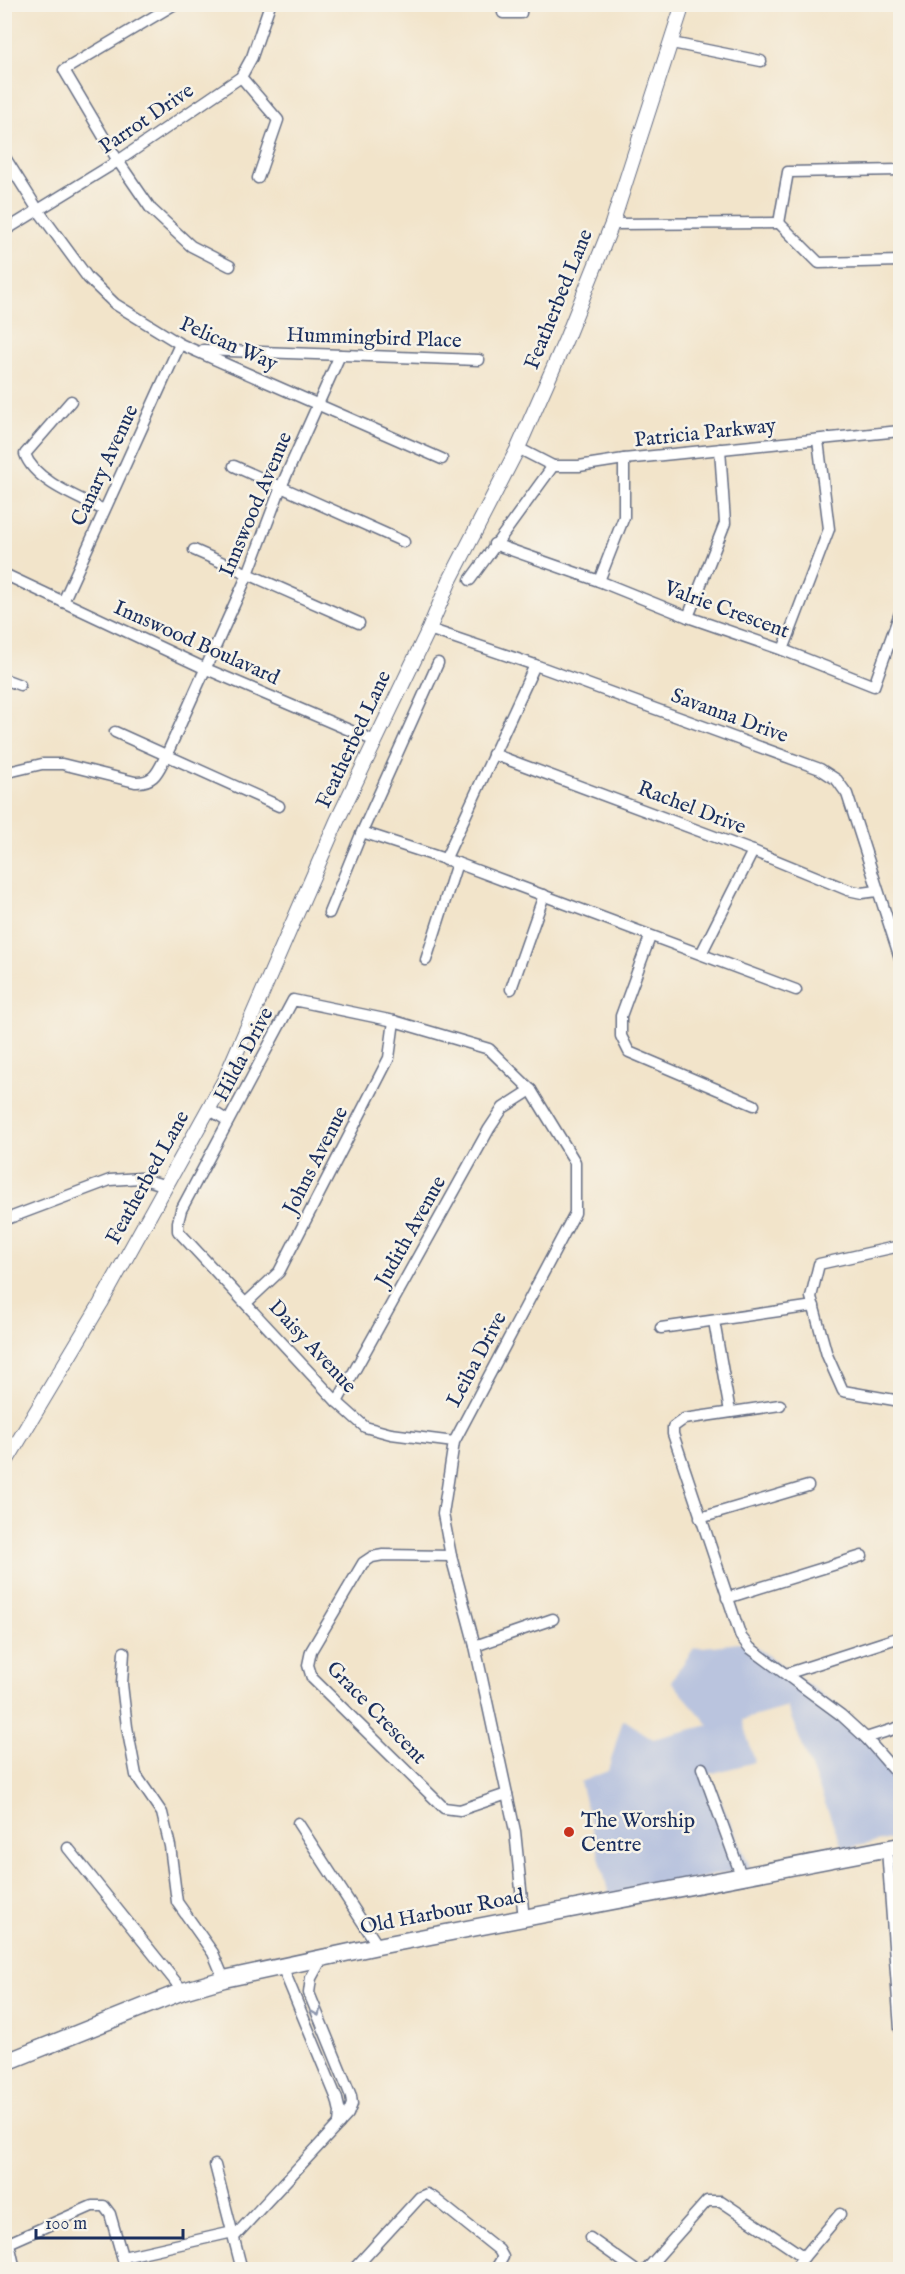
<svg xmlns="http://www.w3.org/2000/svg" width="905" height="2274" font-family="'IM FELL English',serif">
<rect width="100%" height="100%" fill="#f7f3e8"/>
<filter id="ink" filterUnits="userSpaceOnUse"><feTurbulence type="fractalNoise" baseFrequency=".0167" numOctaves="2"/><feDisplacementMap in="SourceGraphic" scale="12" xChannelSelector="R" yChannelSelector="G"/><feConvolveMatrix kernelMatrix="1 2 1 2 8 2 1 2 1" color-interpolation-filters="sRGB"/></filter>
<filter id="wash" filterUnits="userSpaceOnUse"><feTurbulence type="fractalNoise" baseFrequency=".008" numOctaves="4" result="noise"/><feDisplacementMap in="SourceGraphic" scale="24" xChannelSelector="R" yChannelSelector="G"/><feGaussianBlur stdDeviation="1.35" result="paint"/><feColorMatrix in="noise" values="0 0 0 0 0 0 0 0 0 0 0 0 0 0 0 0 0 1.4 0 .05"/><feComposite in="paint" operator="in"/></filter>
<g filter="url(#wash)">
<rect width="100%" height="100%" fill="#f2e4ca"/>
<polygon fill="#bac4de" points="749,1642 837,1705 900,1774 900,1837 843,1849 787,1707 742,1720 755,1762 709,1774 750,1867 610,1899 580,1782 608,1771 623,1719 653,1739 709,1725 671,1681 694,1648"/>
</g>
<g filter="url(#ink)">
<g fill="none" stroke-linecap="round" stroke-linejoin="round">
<defs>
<g id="street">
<polyline points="175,4 64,70 118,161 151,209 191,246 230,266"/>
<polyline points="503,13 521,13 522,4"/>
<polyline points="672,43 761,61"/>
<polyline points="241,77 278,120 258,178"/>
<polyline points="4,156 38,210 88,278 115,304 180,344 442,459"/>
<polyline points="779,223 788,172 900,170"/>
<polyline points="779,223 819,263 900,261"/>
<polyline points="612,224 779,223"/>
<polyline points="4,231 118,161 241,77 252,57 270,4"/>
<polyline points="203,350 479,360"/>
<path d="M71,401L25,454C34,481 80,498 104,510"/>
<polyline points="518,448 553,466 579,466 624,459 900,431"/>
<polyline points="234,466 404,542"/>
<polyline points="494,544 599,581 688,617 783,650 874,686 900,613"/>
<polyline points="194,550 359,623"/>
<polyline points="4,574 204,668 375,741"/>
<polyline points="470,580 553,466"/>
<polyline points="599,581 624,517 624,459"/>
<polyline points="63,602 180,344"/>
<polyline points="688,617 725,523 720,449"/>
<polyline points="429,629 535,665 820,769 837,780 847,794 900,958"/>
<polyline points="783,650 829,529 818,440"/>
<polyline points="4,679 20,685"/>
<polyline points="115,732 279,806"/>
<polyline points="493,754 753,851 848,890 862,893 877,891"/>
<path d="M4,773L42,764H62L135,782C156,783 158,770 167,754L248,574L281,487L340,355"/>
<polyline points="362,832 457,863 796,990"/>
<polyline points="445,860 535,665"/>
<polyline points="329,913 362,832 438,663"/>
<polyline points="650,937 621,1016 621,1036 629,1052 754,1105"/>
<polyline points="701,954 753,851"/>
<polyline points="426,960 457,863"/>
<polyline points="511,989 544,895"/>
<polyline points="209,1109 228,1121"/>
<polyline points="4,1220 110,1180 140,1178 167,1186"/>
<polyline points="900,1246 819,1264 811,1297 827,1355 843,1391 900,1401"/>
<polyline points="246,1303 279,1272 389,1058 394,1021"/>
<polyline points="714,1321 730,1412"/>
<polyline points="661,1328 814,1306"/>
<polyline points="337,1402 489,1129 503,1108 531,1090"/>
<polyline points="780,1405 684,1419 673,1427 673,1434 741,1637 750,1648 841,1715 866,1738 900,1777"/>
<polyline points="454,1442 391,1434 365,1427 337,1402 178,1231 178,1222 181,1210 293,1000 394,1021 489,1049 531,1090 575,1162 575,1213 454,1442 443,1514 451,1556 475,1646 515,1831 524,1919"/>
<polyline points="700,1518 808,1486"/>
<polyline points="451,1556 383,1555 372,1557 363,1563 311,1651 308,1665 312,1678 444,1808 460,1810 507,1794"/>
<polyline points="727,1598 862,1556"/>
<polyline points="475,1646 553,1619"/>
<polyline points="124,1652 122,1684 127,1727 136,1775 162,1813 170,1846 177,1902 213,1953 224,1979"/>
<polyline points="786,1674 900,1637"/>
<polyline points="866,1738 900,1727"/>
<polyline points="702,1768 742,1878"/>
<polyline points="298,1823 378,1946"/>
<polyline points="68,1848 183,1991"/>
<polyline points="887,1849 900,2029"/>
<polyline points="282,1966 337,2099 340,2112 339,2124"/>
<polyline points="215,2165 242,2270"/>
<polyline points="234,2237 348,2114 352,2104 351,2096 309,1993 311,1978 322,1958"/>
<polyline points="590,2238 635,2270"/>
<polyline points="9,2243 15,2270"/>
<polyline points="4,2245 92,2206 104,2206 110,2214 126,2270"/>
<polyline points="123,2257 233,2232"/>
<polyline points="353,2270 420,2197 427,2194 434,2198 499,2250 503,2257 495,2270"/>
<polyline points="646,2270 707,2201 721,2201 804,2257"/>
<polyline points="793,2270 840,2214"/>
</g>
<polyline id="secondary" points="4,1465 101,1303 224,1081 337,821 429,629 450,580 518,448 566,339 612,224 683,4"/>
<polyline id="primary" points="4,2063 183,1991 224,1979 378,1946 900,1846"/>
</defs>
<use href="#street" stroke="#666e84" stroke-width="13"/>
<use href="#secondary" stroke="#666e84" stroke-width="16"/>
<use href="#primary" stroke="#666e84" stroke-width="19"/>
<use href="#street" stroke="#fff" stroke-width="10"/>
<use href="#secondary" stroke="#fff" stroke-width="14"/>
<use href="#primary" stroke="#fff" stroke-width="16"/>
</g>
<defs><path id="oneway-chevron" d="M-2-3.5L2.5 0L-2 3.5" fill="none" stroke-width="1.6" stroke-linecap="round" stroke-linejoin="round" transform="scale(1.5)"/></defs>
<use stroke="#8d97ae" href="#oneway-chevron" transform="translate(317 2012) rotate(68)"/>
</g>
<circle fill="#c8321e" stroke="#f7f3e8" stroke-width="2" cx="569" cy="1832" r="6"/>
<g text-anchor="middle" stroke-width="5" stroke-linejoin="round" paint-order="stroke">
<g font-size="21" fill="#1b2f5e" stroke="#f7f3e8">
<text transform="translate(146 118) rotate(-34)" y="7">Parrot Drive</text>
<text transform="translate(558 299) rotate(-68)" y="7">Featherbed Lane</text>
<text transform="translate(374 337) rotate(2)" y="7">Hummingbird Place</text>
<text transform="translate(229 343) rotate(24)" y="7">Pelican Way</text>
<text transform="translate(705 432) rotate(-6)" y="7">Patricia Parkway</text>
<text transform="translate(104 465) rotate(-65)" y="7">Canary Avenue</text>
<text transform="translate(255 504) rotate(-67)" y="7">Innswood Avenue</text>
<text transform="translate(727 609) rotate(20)" y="7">Valrie Crescent</text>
<text transform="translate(197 642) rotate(24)" y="7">Innswood Boulavard</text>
<text transform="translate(730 715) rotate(20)" y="7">Savanna Drive</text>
<text transform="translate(353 739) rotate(-65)" y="7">Featherbed Lane</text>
<text transform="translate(692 807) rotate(21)" y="7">Rachel Drive</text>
<text transform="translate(243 1054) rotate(-62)" y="7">Hilda Drive</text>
<text transform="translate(315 1160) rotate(-63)" y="7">Johns Avenue</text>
<text transform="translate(147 1177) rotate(-61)" y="7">Featherbed Lane</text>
<text transform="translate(410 1231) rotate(-61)" y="7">Judith Avenue</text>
<text transform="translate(313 1346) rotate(47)" y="7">Daisy Avenue</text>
<text transform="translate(476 1359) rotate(-62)" y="7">Leiba Drive</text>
<text transform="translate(377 1712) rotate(46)" y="7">Grace Crescent</text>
<text transform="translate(442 1911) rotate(-11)" y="7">Old Harbour Road</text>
</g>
<g font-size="21" fill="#1b2f5e" stroke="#f7f3e8" text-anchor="start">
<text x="581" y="1827">The Worship<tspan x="581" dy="24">Centre</tspan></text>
</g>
</g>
<rect width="905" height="2274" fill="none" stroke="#f7f3e8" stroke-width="24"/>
<path d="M36 2229v9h147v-9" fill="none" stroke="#1b2f5e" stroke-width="3"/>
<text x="45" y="2229" font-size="18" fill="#1b2f5e" stroke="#f7f3e8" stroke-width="4.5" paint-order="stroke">100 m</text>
</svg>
